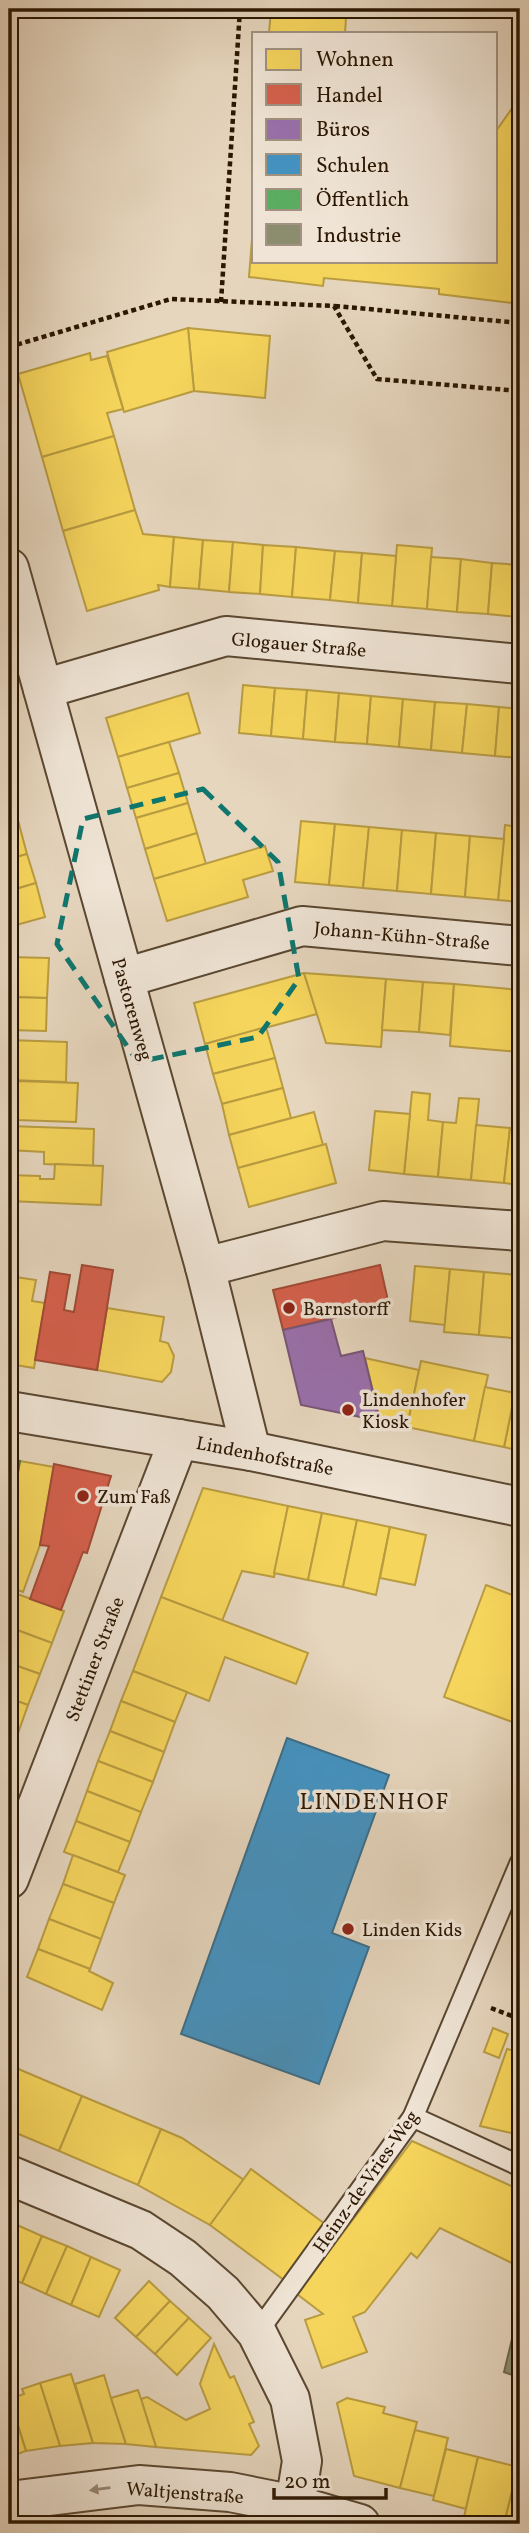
<svg xmlns="http://www.w3.org/2000/svg" width="529" height="2533" font-family="Vollkorn,serif">
<rect width="100%" height="100%" fill="#e6d6be"/>
<filter id="stains"><feTurbulence type="fractalNoise" baseFrequency=".00286" numOctaves="4"/><feColorMatrix values="0 0 0 0 .2 0 0 0 0 .09 0 0 0 0 .02 0 0 0 .5 -.17"/></filter>
<radialGradient id="worn" r=".72"><stop offset=".6" stop-color="#630" stop-opacity="0"/><stop offset="1" stop-color="#630" stop-opacity=".3"/></radialGradient>
<g fill="#f6d55c" stroke="#b99c41" stroke-width="2">
<polygon points="271,9 353,9 346,18 345,33 269,33"/>
<polygon points="520,97 520,221 512,303 439,294 439,289 324,278 323,286 249,277 254,214 254,261 496,261 496,131"/>
<polygon points="188,328 270,336 265,398 194,391"/>
<polygon points="188,328 194,391 124,412 107,352"/>
<polygon points="90,353 91,360 107,356 123,409 107,413 114,436 42,457 18,374"/>
<polygon points="114,436 135,510 63,531 42,457"/>
<polygon points="135,510 143,534 174,537 170,587 158,585 159,590 87,611 63,531"/>
<polygon points="174,537 203,540 199,589 170,587"/>
<polygon points="203,540 233,542 229,592 199,589"/>
<polygon points="233,542 263,545 260,594 229,592"/>
<polygon points="263,545 296,547 292,597 260,594"/>
<polygon points="397,545 432,548 427,609 392,606"/>
<polygon points="296,547 335,551 330,600 292,597"/>
<polygon points="335,551 362,553 358,603 330,600"/>
<polygon points="362,553 396,556 392,606 358,603"/>
<polygon points="431,557 461,559 457,612 427,609"/>
<polygon points="461,559 492,563 488,614 457,612"/>
<polygon points="492,563 520,565 518,617 488,614"/>
<polygon points="243,685 275,688 271,736 239,733"/>
<polygon points="275,688 307,690 303,739 271,736"/>
<polygon points="307,690 339,693 335,742 303,739"/>
<polygon points="188,693 200,733 118,757 106,718"/>
<polygon points="339,693 371,696 367,744 335,742"/>
<polygon points="371,696 403,699 399,747 367,744"/>
<polygon points="403,699 435,702 431,750 399,747"/>
<polygon points="435,702 467,704 462,753 431,750"/>
<polygon points="467,704 499,707 495,756 462,753"/>
<polygon points="499,707 520,709 520,758 495,756"/>
<polygon points="169,742 179,773 127,788 118,757"/>
<polygon points="179,773 188,803 136,818 127,788"/>
<polygon points="11,794 19,824 9,827 9,795"/>
<polygon points="188,803 197,833 145,849 136,818"/>
<polygon points="301,821 335,824 329,885 295,882"/>
<polygon points="19,824 27,854 9,859 9,827"/>
<polygon points="335,824 369,827 363,888 329,885"/>
<polygon points="505,825 520,827 520,902 498,900"/>
<polygon points="369,827 402,830 397,891 363,888"/>
<polygon points="402,830 436,833 431,894 397,891"/>
<polygon points="197,833 206,864 154,879 145,849"/>
<polygon points="436,833 470,836 465,897 431,894"/>
<polygon points="470,836 504,839 498,900 465,897"/>
<polygon points="265,846 273,871 243,880 248,897 167,921 154,879"/>
<polygon points="27,854 36,883 9,891 9,859"/>
<polygon points="36,883 45,917 9,927 9,891"/>
<polygon points="9,957 49,958 47,998 9,997"/>
<polygon points="304,973 317,1014 205,1044 194,1003"/>
<polygon points="304,973 386,979 381,1047 326,1043"/>
<polygon points="386,979 423,982 419,1032 382,1030"/>
<polygon points="423,982 454,984 450,1035 419,1032"/>
<polygon points="454,984 520,990 520,1052 450,1046"/>
<polygon points="9,997 47,998 46,1031 9,1030"/>
<polygon points="266,1027 275,1058 213,1074 205,1044"/>
<polygon points="9,1040 67,1042 66,1082 9,1080"/>
<polygon points="275,1058 283,1088 222,1104 213,1074"/>
<polygon points="17,1081 78,1083 76,1122 16,1120"/>
<polygon points="283,1088 291,1118 229,1135 222,1104"/>
<polygon points="412,1092 430,1094 428,1120 443,1122 438,1177 404,1174"/>
<polygon points="459,1098 479,1099 471,1180 438,1177 443,1122 456,1123"/>
<polygon points="375,1111 410,1114 404,1174 369,1170"/>
<polygon points="314,1112 323,1145 238,1168 229,1135"/>
<polygon points="476,1125 510,1128 504,1183 471,1180"/>
<polygon points="9,1126 94,1129 93,1166 44,1164 44,1152 9,1150"/>
<polygon points="520,1126 520,1185 504,1183 510,1128 520,1129"/>
<polygon points="326,1144 336,1183 249,1207 238,1168"/>
<polygon points="55,1164 103,1166 101,1205 9,1201 9,1175 40,1176 40,1179 54,1179"/>
<polygon points="415,1266 450,1269 445,1325 410,1321"/>
<polygon points="450,1269 484,1272 479,1335 444,1332"/>
<polygon points="484,1272 517,1275 512,1338 479,1335"/>
<polygon points="517,1275 520,1275 520,1339 512,1338"/>
<polygon points="9,1276 36,1280 32,1301 45,1303 34,1368 9,1364"/>
<polygon points="107,1308 164,1317 160,1341 168,1343 174,1356 171,1372 162,1382 97,1370"/>
<polygon points="365,1358 419,1370 407,1427 380,1421"/>
<polygon points="421,1361 488,1375 474,1441 407,1427"/>
<polygon points="520,1368 520,1451 504,1447"/>
<polygon points="485,1387 515,1393 504,1447 474,1441"/>
<polygon points="20,1461 54,1467 40,1545 23,1592 9,1587 9,1521"/>
<polygon points="203,1488 288,1506 274,1577 242,1571 222,1621 161,1597"/>
<polygon points="288,1506 322,1513 308,1580 274,1573"/>
<polygon points="322,1513 357,1520 343,1587 308,1580"/>
<polygon points="357,1520 390,1527 376,1595 343,1587"/>
<polygon points="390,1527 426,1535 415,1585 380,1578"/>
<polygon points="486,1585 520,1598 520,1718 518,1724 444,1697"/>
<polygon points="12,1592 64,1611 52,1643 9,1627 9,1601"/>
<polygon points="161,1597 308,1653 296,1684 225,1657 209,1701 133,1671"/>
<polygon points="9,1627 52,1643 40,1674 9,1663"/>
<polygon points="9,1663 40,1674 28,1705 9,1698"/>
<polygon points="133,1671 187,1692 175,1722 121,1701"/>
<polygon points="9,1698 28,1705 17,1736 9,1733"/>
<polygon points="121,1701 175,1722 164,1752 110,1731"/>
<polygon points="110,1731 164,1752 153,1782 98,1761"/>
<polygon points="9,1733 17,1736 9,1757"/>
<polygon points="98,1761 153,1782 141,1812 87,1791"/>
<polygon points="87,1791 141,1812 130,1842 76,1821"/>
<polygon points="76,1821 130,1842 118,1872 64,1852"/>
<polygon points="73,1855 125,1875 114,1903 63,1884"/>
<polygon points="63,1884 114,1903 101,1939 49,1919"/>
<polygon points="49,1919 101,1939 90,1969 38,1949"/>
<polygon points="38,1949 90,1969 89,1971 113,1983 102,2010 27,1977"/>
<polygon points="493,2028 508,2034 499,2058 484,2052"/>
<polygon points="507,2049 520,2052 520,2135 480,2126"/>
<polygon points="9,2065 82,2096 59,2151 9,2130"/>
<polygon points="82,2096 161,2129 138,2185 59,2151"/>
<polygon points="161,2129 182,2138 244,2180 210,2225 138,2185"/>
<polygon points="412,2141 520,2190 520,2267 440,2228 417,2258 411,2253 365,2312 353,2317 367,2352 322,2368 305,2320 323,2314 297,2294"/>
<polygon points="251,2169 325,2224 284,2280 210,2225"/>
<polygon points="9,2222 17,2225 9,2245"/>
<polygon points="17,2225 42,2236 22,2283 9,2278 9,2245"/>
<polygon points="42,2236 67,2246 46,2294 22,2283"/>
<polygon points="67,2246 91,2257 71,2305 46,2294"/>
<polygon points="91,2257 120,2270 99,2317 71,2305"/>
<polygon points="149,2281 170,2301 136,2337 115,2318"/>
<polygon points="170,2301 189,2318 155,2354 136,2337"/>
<polygon points="189,2318 211,2338 177,2375 155,2354"/>
<polygon points="214,2344 230,2378 234,2376 254,2422 249,2424 259,2446 251,2455 156,2447 141,2399 147,2397 186,2420 210,2409 200,2384"/>
<polygon points="71,2374 93,2443 60,2446 40,2383"/>
<polygon points="104,2375 111,2398 126,2444 93,2443 75,2384"/>
<polygon points="40,2383 60,2446 26,2451 10,2399 24,2394 22,2389"/>
<polygon points="138,2390 141,2399 156,2447 126,2444 111,2398"/>
<polygon points="347,2398 385,2407 383,2413 417,2422 400,2488 354,2476 337,2403"/>
<polygon points="9,2399 26,2451 9,2457"/>
<polygon points="415,2430 448,2438 434,2496 400,2488"/>
<polygon points="446,2449 478,2457 466,2509 433,2500"/>
<polygon points="478,2457 518,2467 504,2524 490,2524 464,2517"/>
<polygon points="517,2472 520,2474 520,2524 504,2524"/>
</g>
<g fill="#d6604d" stroke="#a34a36" stroke-width="2">
<polygon points="82,1265 113,1270 97,1370 35,1360 50,1272 70,1275 64,1310 74,1312"/>
<polygon points="380,1265 389,1305 283,1330 273,1290"/>
<polygon points="54,1464 111,1476 87,1553 83,1552 61,1610 30,1599 49,1546 40,1545"/>
</g>
<polygon fill="#9970ab" stroke="#785578" stroke-width="2" points="331,1319 341,1356 363,1351 380,1421 301,1405 283,1330"/>
<polygon fill="#4393c3" stroke="#3c6e89" stroke-width="2" points="287,1738 389,1775 332,1933 369,1947 319,2084 181,2034"/>
<polygon fill="#5aae61" stroke="#4c8144" stroke-width="2" points="9,1459 20,1461 9,1521"/>
<polygon fill="#8c8c6e" stroke="#6f694e" stroke-width="2" points="513,2335 520,2338 520,2378 504,2372"/>
<g fill="none" stroke-linecap="round" stroke-linejoin="round">
<defs>
<g id="lane">
<polyline points="413,2117 520,2166"/>
<polyline points="257,2333 413,2117 520,1863"/>
</g>
<g id="street">
<polyline points="9,568 205,1267 251,1451"/>
<polyline points="43,689 226,636 520,664"/>
<polyline points="124,978 302,926 520,946"/>
<polyline points="205,1267 383,1221 520,1231"/>
<polyline points="9,1411 251,1451 520,1507"/>
<polyline points="9,1879 179,1439"/>
<polyline points="9,2175 141,2230 183,2258 223,2293 257,2333 290,2399 302,2461 295,2505"/>
<polyline points="9,2501 139,2485 230,2492 295,2505 360,2524"/>
</g>
</defs>
<use href="#lane" stroke="#5a4731" stroke-width="23"/>
<use href="#street" stroke="#5a4731" stroke-width="42"/>
<g stroke="#2b1702" stroke-width="4.5" stroke-dasharray="5 3.5" stroke-linecap="butt">
<polyline points="221,302 240,9"/>
<polyline points="335,306 520,323"/>
<polyline points="9,347 171,299 334,306 377,379 520,391"/>
<polyline points="491,2008 520,2019"/>
</g>
<use href="#lane" stroke="#efe4d5" stroke-width="19"/>
<use href="#street" stroke="#efe4d5" stroke-width="38"/>
</g>
<defs><path id="oneway-solid" d="M-6-.8H1V-3.2L6.5 0L1 3.2V.8H-6Z" transform="scale(1.75)"/></defs>
<use fill="#978876" href="#oneway-solid" transform="translate(100 2489) rotate(173)"/>
<path fill="none" stroke="#0f766e" stroke-width="5" stroke-dasharray="14 9" stroke-linejoin="round" d="M203,789L278,862L299,979L258,1037L138,1062L57,944L83,819Z"/>
<g fill="#8f2418" stroke="#efe4d5" stroke-width="2.5">
<circle cx="289" cy="1308" r="7"/>
<circle cx="348" cy="1410" r="7"/>
<circle cx="83" cy="1496" r="7"/>
<circle cx="348" cy="1929" r="7"/>
</g>
<g text-anchor="middle" stroke-width="7" stroke-linejoin="round" paint-order="stroke">
<g font-size="19" fill="#2b1702" stroke="#efe4d5">
<text transform="translate(299 644) rotate(5)" y="7">Glogauer Straße</text>
<text transform="translate(402 935) rotate(5)" y="7">Johann-Kühn-Straße</text>
<text transform="translate(133 1009) rotate(74)" y="7">Pastorenweg</text>
<text transform="translate(265 1455) rotate(11)" y="7">Lindenhofstraße</text>
<text transform="translate(94 1659) rotate(-69)" y="7">Stettiner Straße</text>
<text transform="translate(365 2181) rotate(-55)" y="7">Heinz-de-Vries-Weg</text>
<text transform="translate(185 2492) rotate(4)" y="7">Waltjenstraße</text>
</g>
<g font-size="19" fill="#2b1702" stroke="#efe4d5" text-anchor="start">
<text x="303" y="1315">Barnstorff</text>
<text x="362" y="1406">Lindenhofer<tspan x="362" dy="22">Kiosk</tspan></text>
<text x="97" y="1503">Zum Faß</text>
<text x="362" y="1936">Linden Kids</text>
</g>
<g font-size="23" letter-spacing="2" fill="#2b1702" stroke="#efe4d5">
<text x="375" y="1809">LINDENHOF</text>
</g>
</g>
<rect width="529" height="2533" fill="none" stroke="#e6d6be" stroke-width="35"/>
<rect x="10" y="10" width="508" height="2512" fill="none" stroke="#2b1702" stroke-width="3.5"/>
<rect x="18" y="18" width="494" height="2498" fill="none" stroke="#2b1702" stroke-width="2"/>
<rect x="252" y="32" width="245" height="231" fill="#efe4d5" stroke="#a19281" stroke-width="2"/>
<rect x="266" y="49" width="35" height="21" fill="#f6d55c" stroke="#a19281" stroke-width="2"/>
<text x="316" y="66" font-size="21" fill="#2b1702">Wohnen</text>
<rect x="266" y="84" width="35" height="21" fill="#d6604d" stroke="#a19281" stroke-width="2"/>
<text x="316" y="102" font-size="21" fill="#2b1702">Handel</text>
<rect x="266" y="119" width="35" height="21" fill="#9970ab" stroke="#a19281" stroke-width="2"/>
<text x="316" y="136" font-size="21" fill="#2b1702">Büros</text>
<rect x="266" y="154" width="35" height="21" fill="#4393c3" stroke="#a19281" stroke-width="2"/>
<text x="316" y="172" font-size="21" fill="#2b1702">Schulen</text>
<rect x="266" y="189" width="35" height="21" fill="#5aae61" stroke="#a19281" stroke-width="2"/>
<text x="316" y="206" font-size="21" fill="#2b1702">Öffentlich</text>
<rect x="266" y="224" width="35" height="21" fill="#8c8c6e" stroke="#a19281" stroke-width="2"/>
<text x="316" y="242" font-size="21" fill="#2b1702">Industrie</text>
<path d="M274 2488v10h112v-10" fill="none" stroke="#2b1702" stroke-width="3.5"/>
<text x="284" y="2488" font-size="21" fill="#2b1702" stroke="#efe4d5" stroke-width="5" paint-order="stroke">20 m</text>
<rect width="100%" height="100%" filter="url(#stains)"/>
<rect width="100%" height="100%" fill="url(#worn)"/>
</svg>
